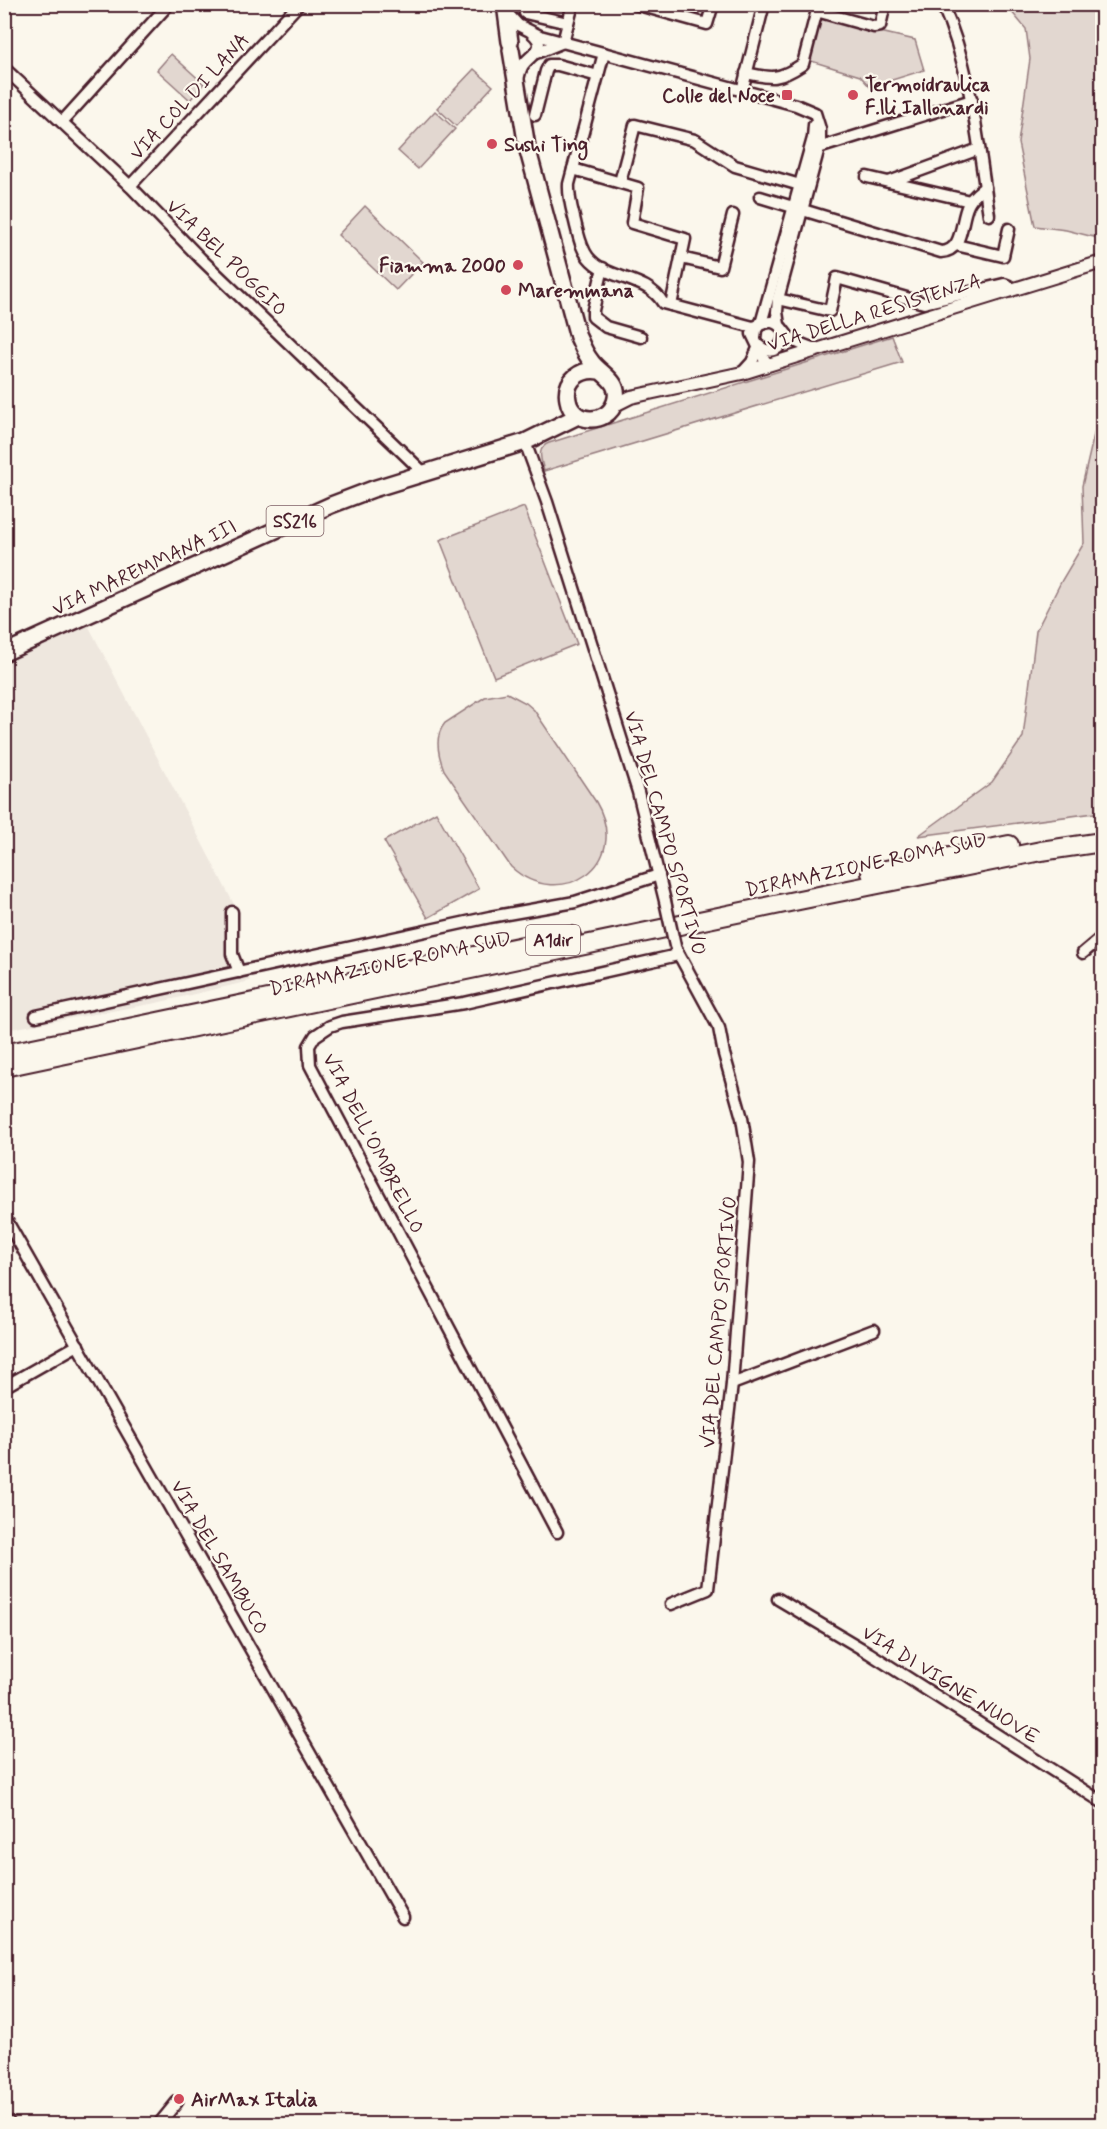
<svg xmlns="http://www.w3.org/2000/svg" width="1107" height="2129" font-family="Mynerve,sans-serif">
<rect width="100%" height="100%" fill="#fbf7ec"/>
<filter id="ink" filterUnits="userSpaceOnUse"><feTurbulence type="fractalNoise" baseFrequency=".0167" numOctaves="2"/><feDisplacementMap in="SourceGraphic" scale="12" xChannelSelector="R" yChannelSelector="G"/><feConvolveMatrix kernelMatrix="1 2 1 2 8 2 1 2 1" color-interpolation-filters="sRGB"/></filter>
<g filter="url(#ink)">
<polygon fill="#eee7de" points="86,621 238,912 236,944 239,960 250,981 156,1003 5,1030 4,658"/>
<g fill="#e2d7d0" stroke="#967b7e" stroke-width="1.5">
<polygon points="653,5 702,5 698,17"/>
<polygon points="1006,5 1102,5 1102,239 1066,230 1035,226 1018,143 1030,59 1026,29"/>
<polygon points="819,18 915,40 924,70 870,87 860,76 808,60"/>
<polygon points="171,54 204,84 190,100 157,70"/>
<polygon points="474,69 493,86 456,126 437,108"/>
<polygon points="435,111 455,129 418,169 398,151"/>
<polygon points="365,206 423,262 396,290 338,235"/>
<path d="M892,336L902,362L544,471C541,459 536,448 549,443Z"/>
<polygon points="1102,406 1102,812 918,836 992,782 1023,737 1036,631 1062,580 1084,543 1082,486 1099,413"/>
<polygon points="524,507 577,644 494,677 440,540"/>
<path d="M507,693L526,703L534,710L596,802C633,865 560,912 511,867L444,770C438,755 434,736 445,723L485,697Z"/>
<polygon points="436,812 479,889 428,918 384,841"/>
</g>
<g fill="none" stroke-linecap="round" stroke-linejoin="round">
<defs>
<g id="minor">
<polyline points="524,4 525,13 568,23"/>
<polyline points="635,4 707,24 713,4"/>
<path d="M942,4C972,70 978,144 989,215"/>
<polyline points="507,13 518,25 540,36 796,105 815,113 820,129 820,144 778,299 777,312 779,325"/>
<polyline points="563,42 573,4"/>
<polyline points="536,53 563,42"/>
<path d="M604,53L569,184C568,199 573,212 576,226C579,237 581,248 588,257C607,281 646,275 663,303L753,327C760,326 765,321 772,322C781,323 784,333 790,338C799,344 808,347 818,350"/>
<polyline points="4,68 130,186 201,259 424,473"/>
<path d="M746,73C772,79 779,80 803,64L816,14L820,12L874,27L880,26L885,4"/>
<path d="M518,80C519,75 520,70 523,65C531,54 549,48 532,33"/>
<polyline points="742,91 764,4"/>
<polyline points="535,115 546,71 549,65 558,65 598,76"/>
<polyline points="62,122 169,4"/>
<polyline points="815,149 972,100"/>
<polyline points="573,169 638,188 632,223 685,239 671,305"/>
<polyline points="867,177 970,201"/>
<polyline points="620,182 635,125 695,140 735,166 800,185"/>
<polyline points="889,182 979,149"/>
<polyline points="130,186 299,4"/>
<path d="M760,197L941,252C964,251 960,221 968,205C971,197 979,192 985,187"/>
<polyline points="956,245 1003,256 1009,229"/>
<polyline points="681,258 720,267 733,215"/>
<polyline points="603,268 593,310 593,317 606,327 641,337"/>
<polyline points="778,299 830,311 837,278 924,303 1004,284 1009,286 1011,291"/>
<polyline points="752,334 764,359 769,365"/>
<polyline points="755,338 756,330 762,320 813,138 814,125"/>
<path d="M759,346C770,355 782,350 784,336"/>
<polyline points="742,373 752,362 759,346"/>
<polyline points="525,442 547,502 638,792 665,901"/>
<polyline points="232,912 232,954 239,972"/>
<polyline points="1083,953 1102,937"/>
<polyline points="36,1016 490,917 575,902 659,875"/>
<polyline points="4,1216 403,1917"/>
<polyline points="732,1384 874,1330"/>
<polyline points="4,1387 78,1345"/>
<polyline points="557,1532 310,1065 309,1046 315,1036 330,1026 342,1022 464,1003 678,955"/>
<polyline points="778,1599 869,1653 1102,1802"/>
<polyline points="671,1604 708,1589 732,1384 749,1162 742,1118 724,1054 719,1028 676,949"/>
<polyline points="159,2124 177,2102"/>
</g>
<g id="tertiary">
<polyline points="615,405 631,397 742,373 1102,262"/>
<polyline points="4,2119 9,2124"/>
</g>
<g id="primary">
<polyline points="505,4 510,42"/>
<path d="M511,50L527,147L578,337C582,345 585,354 591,361C601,375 622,381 615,402C608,425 572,425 568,400C564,380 581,368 599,371"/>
<polyline points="4,653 331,505 373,489 525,442 578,416"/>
</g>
<g id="motorway">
<polyline points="871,873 1009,845"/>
<polyline points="4,1054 571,936"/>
<polyline points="4,1067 799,900 1041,851 1102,842"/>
</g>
</defs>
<use href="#minor" stroke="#4a1f2b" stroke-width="15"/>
<use href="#tertiary" stroke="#4a1f2b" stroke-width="16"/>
<use href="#primary" stroke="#4a1f2b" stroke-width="20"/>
<use href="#motorway" stroke="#4a1f2b" stroke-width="22"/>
<use href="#minor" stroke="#fbf7ec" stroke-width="10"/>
<use href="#tertiary" stroke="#fbf7ec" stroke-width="12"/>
<use href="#primary" stroke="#fbf7ec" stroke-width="15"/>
<use href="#motorway" stroke="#fbf7ec" stroke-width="18"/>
<defs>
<polyline id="minor-bridge" points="665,901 675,946"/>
</defs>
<use href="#minor-bridge" stroke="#4a1f2b" stroke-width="15" stroke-linecap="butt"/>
<use href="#minor-bridge" stroke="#fbf7ec" stroke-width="10"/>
</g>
</g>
<g fill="#d1495b" stroke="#fbf7ec" stroke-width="2">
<rect x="781" y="89" width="12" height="12" rx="3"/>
<circle cx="853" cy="95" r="6"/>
<circle cx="492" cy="144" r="6"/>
<circle cx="518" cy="265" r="6"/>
<circle cx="506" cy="290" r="6"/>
<circle cx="179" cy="2099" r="6"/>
</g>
<g text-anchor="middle" stroke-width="4.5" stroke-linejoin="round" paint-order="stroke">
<g fill="#fbf7ec" stroke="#7f6065" stroke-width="1.5">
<rect x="266.5" y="506" width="57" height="30" rx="4.5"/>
<rect x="526" y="925" width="54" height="30" rx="4.5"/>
</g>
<g font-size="18" font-weight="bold" fill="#4a1f2b">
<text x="295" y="527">SS216</text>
<text x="553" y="946">A1dir</text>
</g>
<g font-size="20" font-weight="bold" fill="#4a1f2b" stroke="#fbf7ec" text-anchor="start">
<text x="865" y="91">Termoidraulica<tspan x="865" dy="23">F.lli Iallonardi</tspan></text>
<text x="775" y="102" text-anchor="end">Colle del Noce</text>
<text x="504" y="151">Sushi Ting</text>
<text x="506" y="272" text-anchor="end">Fiamma 2000</text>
<text x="518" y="297">Maremmana</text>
<text x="191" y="2106">AirMax Italia</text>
</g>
<g font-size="20" fill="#4a1f2b" stroke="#fbf7ec">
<text transform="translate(189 96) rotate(-47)" y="7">VIA COL DI LANA</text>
<text transform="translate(227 257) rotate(44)" y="7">VIA BEL POGGIO</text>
<text transform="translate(874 312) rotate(-17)" y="7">VIA DELLA RESISTENZA</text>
<text transform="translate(144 567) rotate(-25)" y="7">VIA MAREMMANA III</text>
<text transform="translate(666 833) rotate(74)" y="7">VIA DEL CAMPO SPORTIVO</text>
<text transform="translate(866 864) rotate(-12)" y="7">DIRAMAZIONE ROMA SUD</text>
<text transform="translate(390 963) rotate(-12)" y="7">DIRAMAZIONE ROMA SUD</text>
<text transform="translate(374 1143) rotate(63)" y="7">VIA DELL'OMBRELLO</text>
<text transform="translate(718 1322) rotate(-85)" y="7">VIA DEL CAMPO SPORTIVO</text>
<text transform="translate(220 1557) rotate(60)" y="7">VIA DEL SAMBUCO</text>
<text transform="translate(951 1684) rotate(32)" y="7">VIA DI VIGNE NUOVE</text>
</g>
</g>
<rect width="1107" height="2129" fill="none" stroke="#fbf7ec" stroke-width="24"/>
<rect x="12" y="12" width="1083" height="2105" fill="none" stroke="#4a1f2b" stroke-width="2" filter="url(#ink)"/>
</svg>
